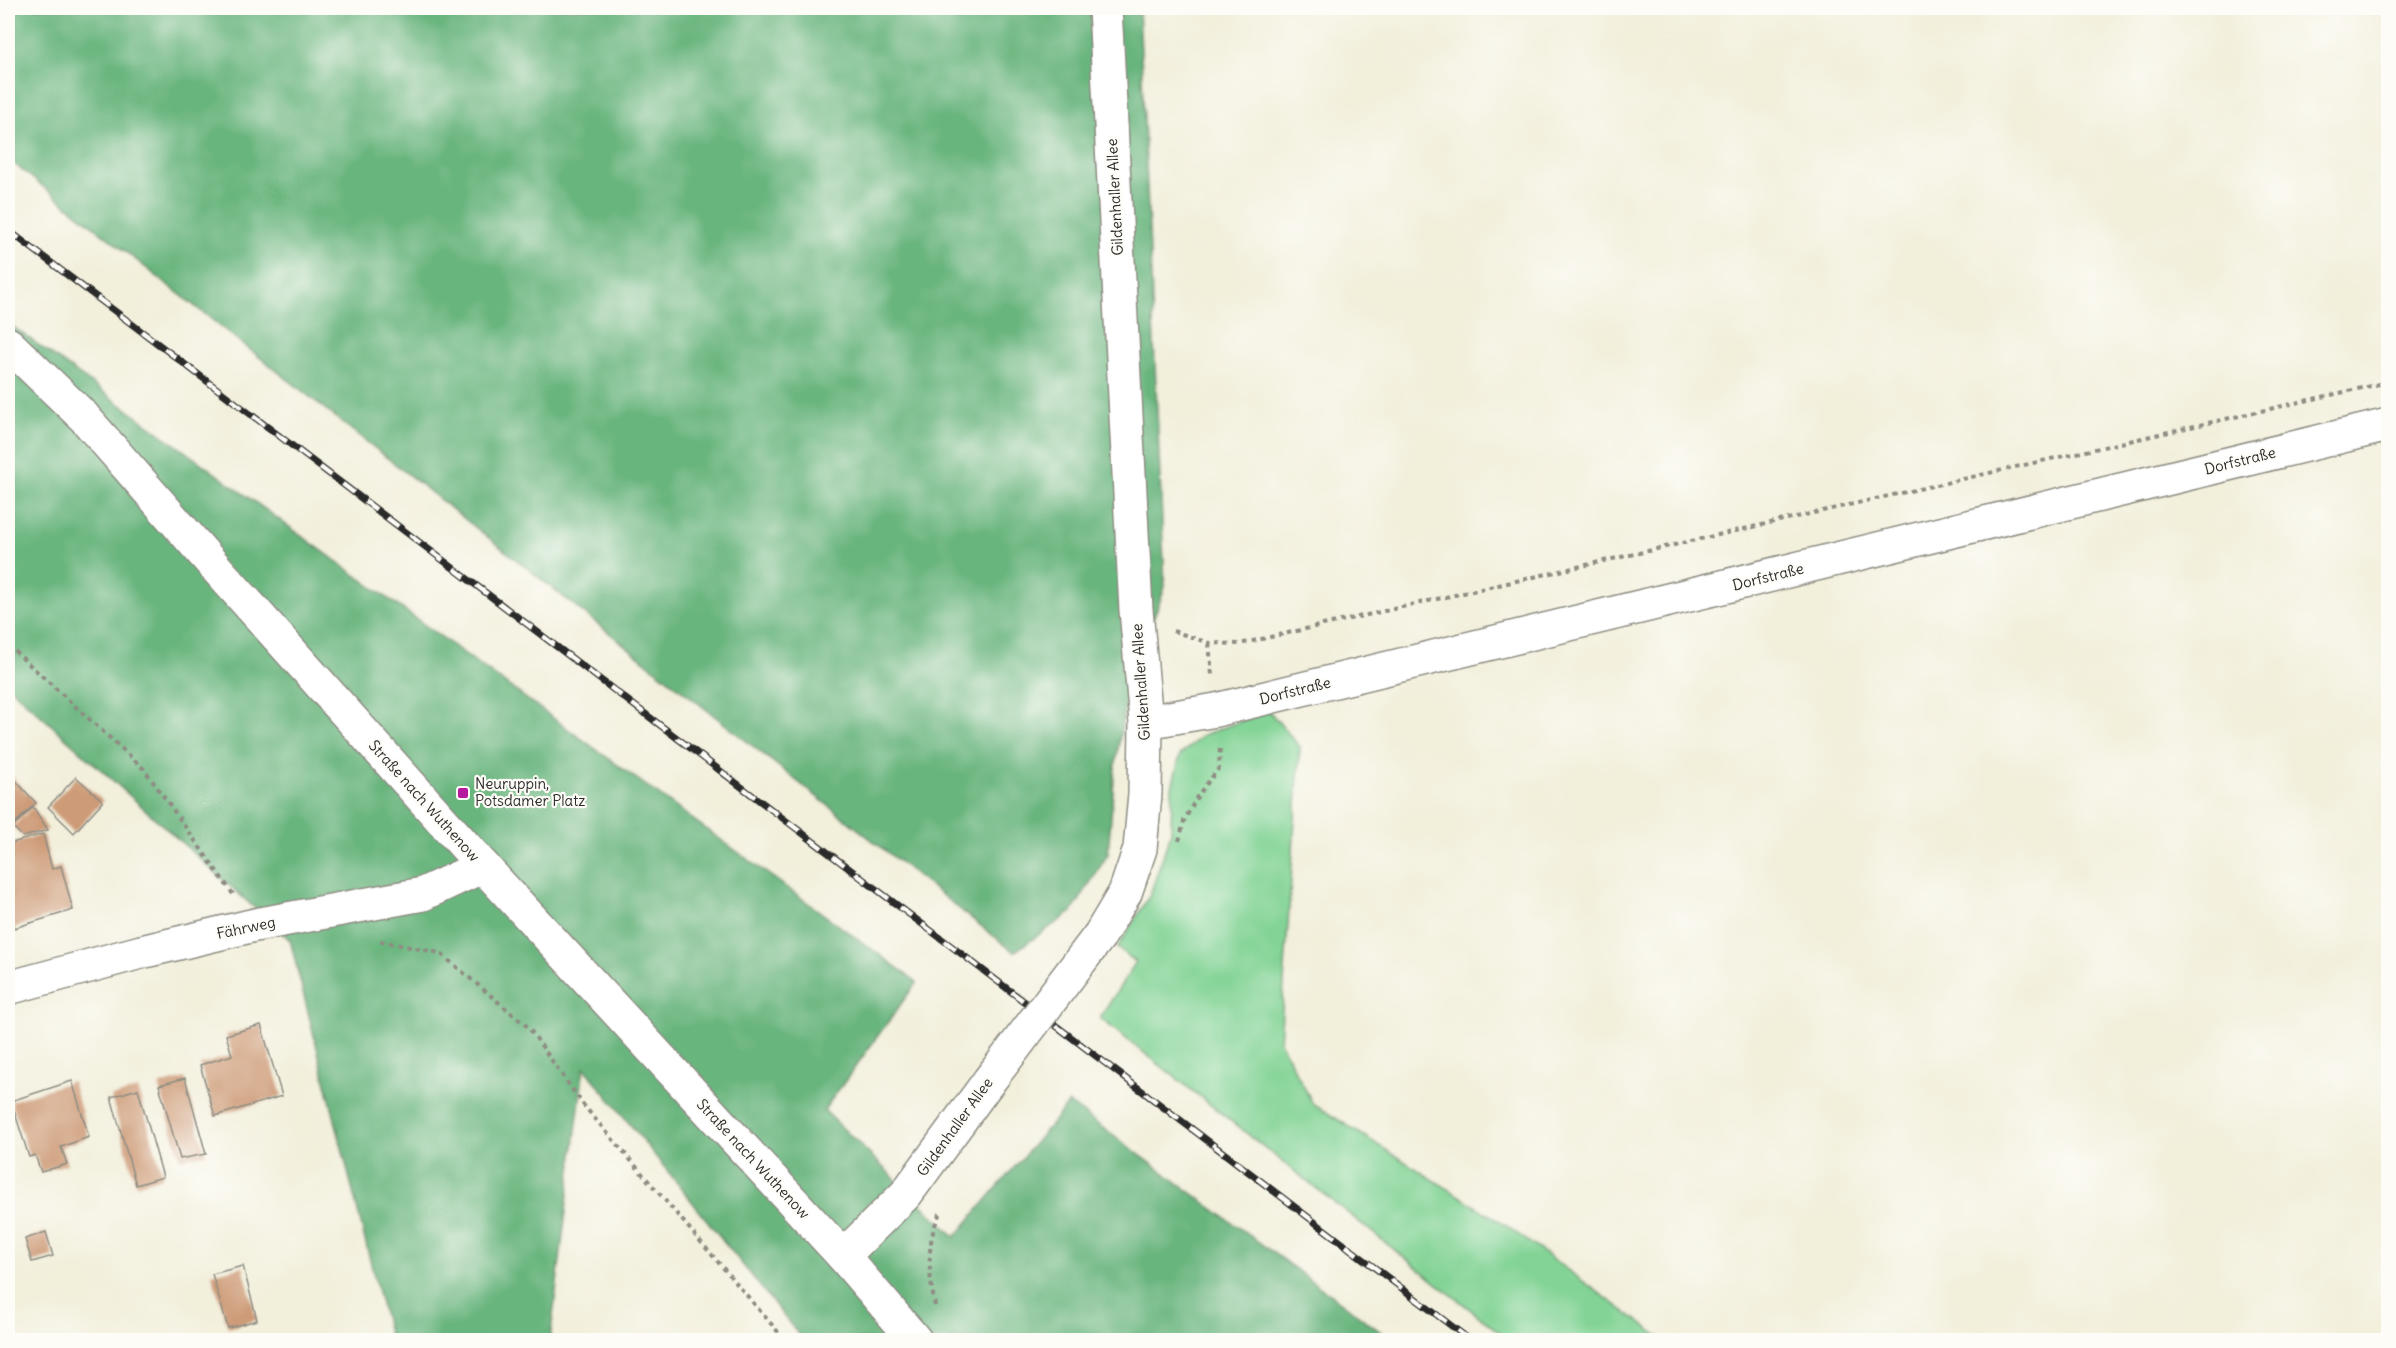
<svg xmlns="http://www.w3.org/2000/svg" width="2396" height="1348" font-family="Delius,sans-serif">
<rect width="100%" height="100%" fill="#fdfcf7"/>
<filter id="ink" filterUnits="userSpaceOnUse"><feTurbulence type="fractalNoise" baseFrequency=".0167" numOctaves="2"/><feDisplacementMap in="SourceGraphic" scale="12" xChannelSelector="R" yChannelSelector="G"/><feConvolveMatrix kernelMatrix="1 2 1 2 8 2 1 2 1" color-interpolation-filters="sRGB"/></filter>
<filter id="wash" filterUnits="userSpaceOnUse"><feTurbulence type="fractalNoise" baseFrequency=".008" numOctaves="4" result="noise"/><feDisplacementMap in="SourceGraphic" scale="24" xChannelSelector="R" yChannelSelector="G"/><feGaussianBlur stdDeviation="1.35" result="paint"/><feColorMatrix in="noise" values="0 0 0 0 0 0 0 0 0 0 0 0 0 0 0 0 0 1.4 0 .05"/><feComposite in="paint" operator="in"/></filter>
<g filter="url(#wash)">
<rect width="100%" height="100%" fill="#f2efdb"/>
<polygon fill="#82d395" stroke="#567f60" stroke-width="1.5" points="1269,711 1300,747 1280,1042 1313,1104 1504,1224 1664,1340 1509,1340 1100,1018 1136,962 1117,948 1150,895 1171,832 1172,787 1180,755 1203,735"/>
<g fill="#69b57e" stroke="#4a7054" stroke-width="1.5">
<polygon points="8,8 1139,8 1165,587 1128,687 1115,767 1108,854 1072,912 1014,952 8,159"/>
<polygon points="8,323 917,982 824,1110 955,1237 1069,1103 1392,1340 803,1340 584,1067 550,1340 390,1340 290,940 8,686"/>
</g>
<g id="blocks">
<g fill="#ce9b78">
<polygon points="8,772 36,803 11,827 8,823"/>
<polygon points="76,777 103,801 74,833 48,807"/>
<polygon points="33,807 48,830 23,837 13,827"/>
<polygon points="43,834 52,869 61,866 73,910 14,928 8,905 8,844"/>
<polygon points="261,1025 282,1096 215,1116 200,1065 232,1055 226,1035"/>
<polygon points="185,1078 206,1154 180,1159 159,1085"/>
<polygon points="72,1081 89,1137 61,1147 67,1164 41,1172 35,1155 29,1157 11,1101"/>
<polygon points="138,1089 163,1177 136,1185 111,1097"/>
<polygon points="46,1232 53,1256 32,1262 25,1239"/>
<polygon points="243,1266 257,1320 228,1328 212,1274"/>
</g>
</g>
</g>
<g filter="url(#ink)">
<use href="#blocks" fill-opacity="0" stroke="#8e8d83" stroke-width="1.5"/>
<g fill="none" stroke-linecap="round" stroke-linejoin="round">
<defs>
<g id="minor">
<polyline points="1146,722 1216,710 2388,425"/>
<polyline points="1100,935 1125,893 1140,849 1145,794 1146,722 1136,610 1105,8"/>
<polyline points="8,988 141,952 255,925 423,894 483,866"/>
<polyline points="843,1256 906,1194 989,1081"/>
</g>
<polyline id="major" points="8,344 84,417 217,569 483,866 843,1256 915,1340"/>
</defs>
<use href="#minor" stroke="#8e8d83" stroke-width="36"/>
<use href="#major" stroke="#8e8d83" stroke-width="36"/>
<g stroke="#8e8d83" stroke-width="4" stroke-dasharray="4.5 4.5" stroke-linecap="butt">
<polyline points="1173,631 1209,643 1240,644 2388,382"/>
<polyline points="1209,643 1212,675"/>
<polyline points="8,645 144,769 233,894"/>
<polyline points="1179,841 1184,821 1198,795 1219,768 1220,746"/>
<polyline points="380,941 440,953 528,1027 585,1107 785,1340"/>
<path d="M935,1306C929,1274 925,1242 941,1211"/>
</g>
<use href="#minor" stroke="#fff" stroke-width="33"/>
<use href="#major" stroke="#fff" stroke-width="33"/>
<defs>
<polyline id="rail" points="8,230 1470,1340"/>
</defs>
<use href="#rail" stroke="#2b2b2b" stroke-width="7"/>
<use href="#rail" stroke="#fdfcf7" stroke-width="4.5" stroke-dasharray="14" stroke-linecap="butt"/>
<defs>
<polyline id="minor-bridge" points="989,1081 1100,935"/>
</defs>
<use href="#minor-bridge" stroke="#8e8d83" stroke-width="36" stroke-linecap="butt"/>
<use href="#minor-bridge" stroke="#fff" stroke-width="33"/>
</g>
</g>
<rect fill="#b5179e" stroke="#fdfcf7" stroke-width="2" x="457" y="787" width="12" height="12" rx="3"/>
<g text-anchor="middle" stroke-width="4.5" stroke-linejoin="round" paint-order="stroke">
<g font-size="15" fill="#2b2b2b" stroke="#fdfcf7">
<text transform="translate(1115 197) rotate(-93)" y="5">Gildenhaller Allee</text>
<text transform="translate(2240 461) rotate(-14)" y="5">Dorfstraße</text>
<text transform="translate(1768 577) rotate(-14)" y="5">Dorfstraße</text>
<text transform="translate(1141 682) rotate(-94)" y="5">Gildenhaller Allee</text>
<text transform="translate(1295 691) rotate(-14)" y="5">Dorfstraße</text>
<text transform="translate(424 801) rotate(48)" y="5">Straße nach Wuthenow</text>
<text transform="translate(246 928) rotate(-12)" y="5">Fährweg</text>
<text transform="translate(955 1127) rotate(-54)" y="5">Gildenhaller Allee</text>
<text transform="translate(753 1159) rotate(47)" y="5">Straße nach Wuthenow</text>
</g>
<g font-size="15" fill="#2b2b2b" stroke="#fdfcf7" text-anchor="start">
<text x="475" y="789">Neuruppin,<tspan x="475" dy="17">Potsdamer Platz</tspan></text>
</g>
</g>
<rect width="2396" height="1348" fill="none" stroke="#fdfcf7" stroke-width="30"/>
</svg>
